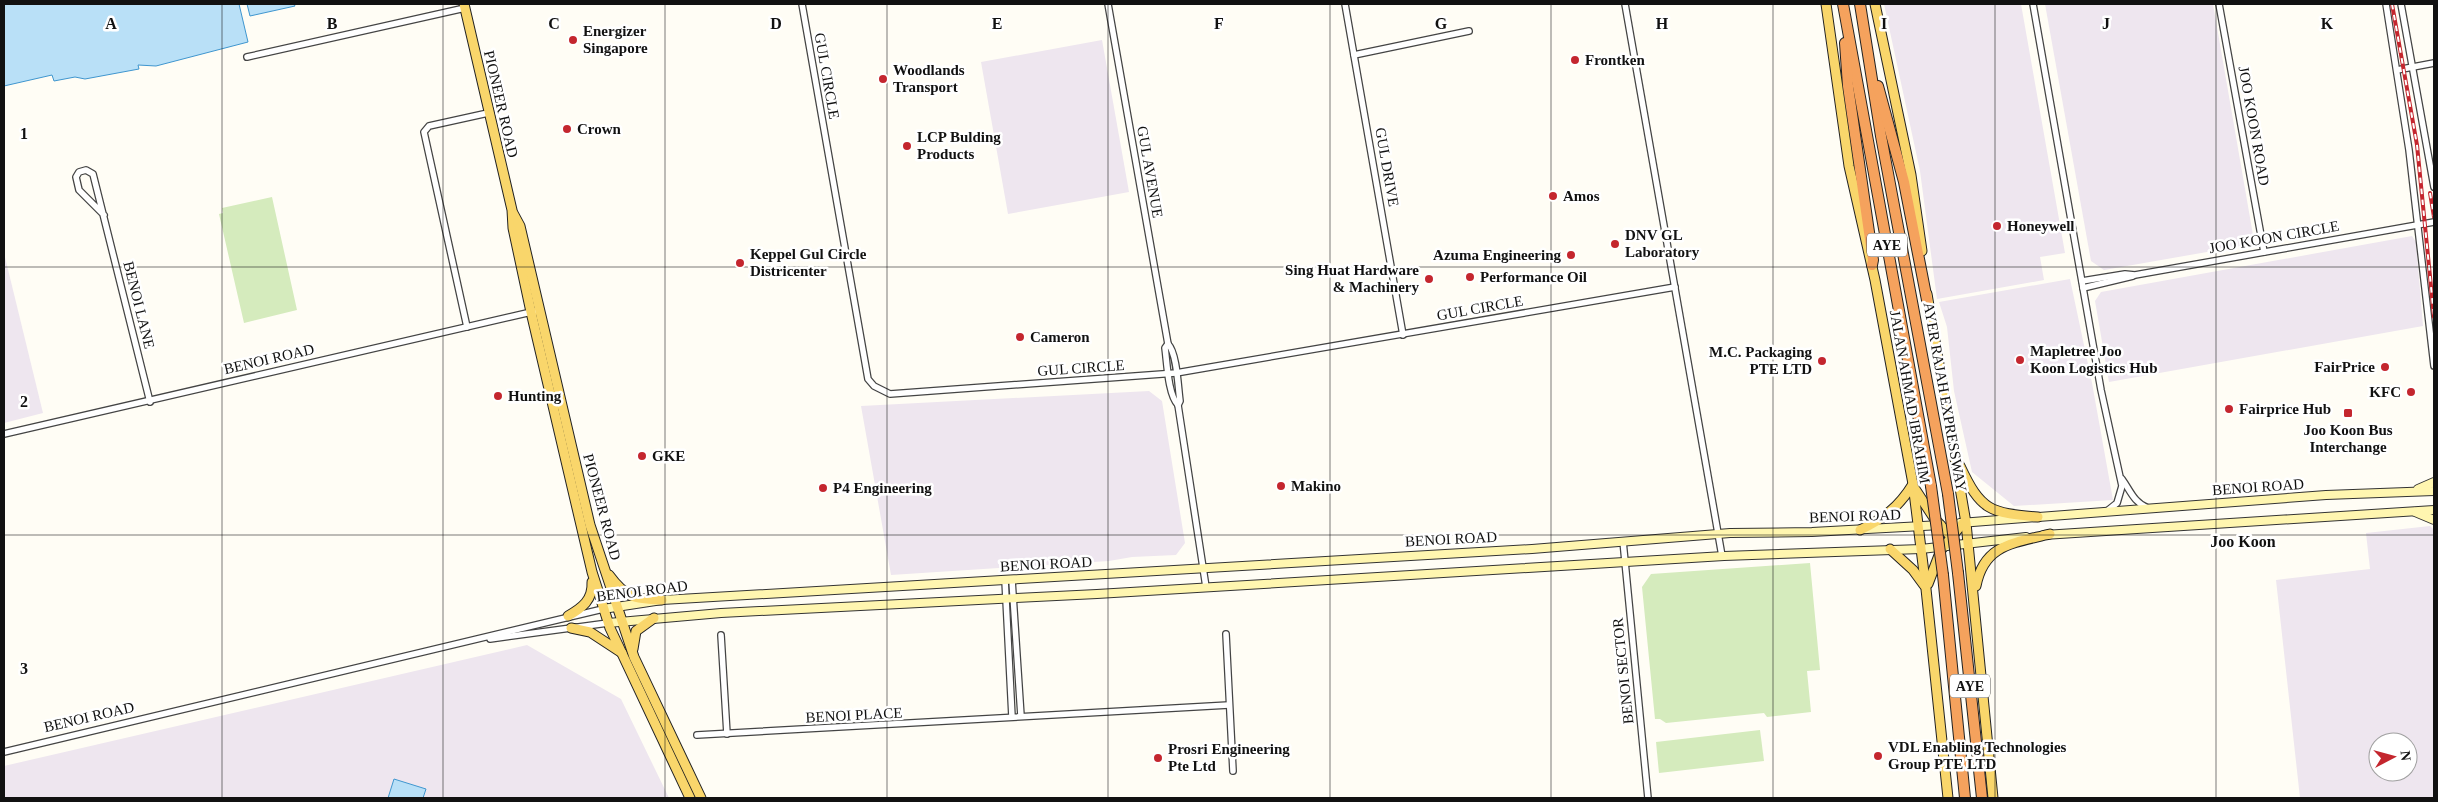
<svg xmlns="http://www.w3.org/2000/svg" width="2438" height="802" font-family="Georgia,serif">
<rect width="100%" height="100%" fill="#fffdf5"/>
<g fill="#eee6ef" fill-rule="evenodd">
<polygon points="1884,4 2021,4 2065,253 2040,257 2044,280 1937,299 1920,171"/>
<polygon points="2045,4 2213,4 2253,235 2247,245 2104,270 2091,261"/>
<polygon points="1102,40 1129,192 1008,214 981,62"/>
<polygon points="2412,236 2416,242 2423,326 2109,382 2095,301 2101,292"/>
<polygon points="4,253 43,413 4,423"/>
<polygon points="2070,279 2092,383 2113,500 2014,506 1972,472 1954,391 1947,327 1939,302"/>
<polygon points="1149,391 1162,401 1185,543 1176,555 1132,557 1109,561 891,575 861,406"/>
<path d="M2430,526L2434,530V798H2300L2276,580L2370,569L2366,533ZM2378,742H2408V772H2378Z"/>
<polygon points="527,645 621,699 669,798 423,798 426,789 394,779 388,798 4,798 4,766"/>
</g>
<g fill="#d5ebbd">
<polygon points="272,197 297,310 244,323 219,214 223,213 222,208"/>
<polygon points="1810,563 1820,670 1807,671 1811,712 1767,717 1764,713 1666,723 1660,719 1655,719 1642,587 1651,574"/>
<polygon points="1760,730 1764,761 1659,773 1656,742"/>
</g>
<g fill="#b9e0f7" stroke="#3f96cf">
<polygon points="4,4 239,4 248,42 156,66 138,65 139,69 85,79 75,77 54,81 52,75 4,86"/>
<polygon points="247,4 294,4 295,6 250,16"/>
<polygon points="394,779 426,789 423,798 388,798"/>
</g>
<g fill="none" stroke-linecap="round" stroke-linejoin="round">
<defs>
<g id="minor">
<polyline points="802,4 868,379 874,386 890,394 1176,373 1675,287"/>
<path d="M1108,4L1168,344C1177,353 1178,387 1180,401L1178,405"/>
<polyline points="1345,4 1403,335"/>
<polyline points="1625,4 1722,556"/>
<polyline points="2033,4 2101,390 2122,486 2117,503 2107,511"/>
<polyline points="2219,4 2264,252"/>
<polyline points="2386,4 2409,150 2434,366"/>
<polyline points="2401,4 2434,187"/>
<polyline points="1354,55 1469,31"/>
<polyline points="247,57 465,8"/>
<polyline points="2397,70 2434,63"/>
<path d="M104,215L79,190L76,177L79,172L86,170L93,174C112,250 131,326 150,402"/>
<polyline points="2082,281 2125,274 2135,275 2434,222"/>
<polyline points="2083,288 2133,276"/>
<polyline points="467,327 424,132 429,126 488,113"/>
<path d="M1168,344L1165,348C1167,362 1168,395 1178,405L1206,587"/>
<polyline points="4,434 540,310"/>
<path d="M2122,479C2130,490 2134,503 2148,508"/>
<polyline points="1623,541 1648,798"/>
<polyline points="1005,580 1012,717"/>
<polyline points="1012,580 1021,716"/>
<polyline points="1226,634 1233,771"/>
<polyline points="721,635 727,734"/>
<polyline points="490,639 608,623"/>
<polyline points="697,735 1229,705"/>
<polyline points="4,752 603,609"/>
</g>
<g id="secondary">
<polyline points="2418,489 2434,482"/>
<polyline points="2415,512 2434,520"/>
<polyline points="1960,523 2326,495 2434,491"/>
<polyline points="2044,535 2434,510"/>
<polyline points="603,609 662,600 1532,549 1730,533 1812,532 1941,525"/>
<polyline points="608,623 721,613 1097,594 1724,556 1921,549 2026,537"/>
</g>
<g id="primary">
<polyline points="464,4 512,210 513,228 531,312 592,572 610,628 690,798"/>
<polyline points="1826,4 1849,166 1875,280 1913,484 1926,589 1948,798"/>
<polyline points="1875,4 1911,175 1922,251"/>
<polyline points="513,213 520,226 590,525 634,657 701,798"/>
<polyline points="1927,294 1966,523 1993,798"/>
<path d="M1960,466C1981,511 1990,513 2038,517"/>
<polyline points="1915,489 1934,518 1954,540"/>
<path d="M1860,530C1883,519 1899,507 1913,484"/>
<polyline points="1890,549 1913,570 1924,585"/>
<path d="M609,575C626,598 634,599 662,600"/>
<polyline points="1928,584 1941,550 1963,523"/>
<path d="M1976,586C1984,544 2014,543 2050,534"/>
<path d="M568,616C582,608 593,600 592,582"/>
<polyline points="571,628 590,632 622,653"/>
<polyline points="633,649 636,631 654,618"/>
</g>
<g id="motorway">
<polyline points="1843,4 1931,486"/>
<polyline points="1860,4 1881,136 1948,494"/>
<polyline points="1845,43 1848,86 1873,260 1872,265"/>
<polyline points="1878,86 1904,182 1927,300"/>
<polyline points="1958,573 1982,798"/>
<polyline points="1943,575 1965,798"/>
</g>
</defs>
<use href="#minor" stroke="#444" stroke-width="8"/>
<use href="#secondary" stroke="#333" stroke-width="10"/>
<use href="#primary" stroke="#222" stroke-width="11"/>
<use href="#motorway" stroke="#222" stroke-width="12"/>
<use href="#minor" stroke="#fff" stroke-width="5.5"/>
<use href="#secondary" stroke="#fff6b0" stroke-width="8"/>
<use href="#primary" stroke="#f9d66b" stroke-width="9"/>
<use href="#motorway" stroke="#f5a25d" stroke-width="10"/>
<defs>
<g id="rail">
<polyline points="2392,4 2417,145 2434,317"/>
<polyline points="2430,193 2434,217"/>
</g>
</defs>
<use href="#rail" stroke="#c4262e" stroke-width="4"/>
<use href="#rail" stroke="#fff" stroke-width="2" stroke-dasharray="5.5" stroke-linecap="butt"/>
<defs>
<g id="motorway-bridge">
<polyline points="1931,486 1943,575"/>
<polyline points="1948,494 1958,573"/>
</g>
</defs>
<use href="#motorway-bridge" stroke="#222" stroke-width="12" stroke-linecap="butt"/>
<use href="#motorway-bridge" stroke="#f5a25d" stroke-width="10"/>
</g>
<path fill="none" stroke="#111" stroke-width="1" stroke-opacity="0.55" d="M222,4V798M443,4V798M665,4V798M887,4V798M1108,4V798M1330,4V798M1551,4V798M1773,4V798M1995,4V798M2216,4V798M4,267H2434M4,535H2434"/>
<g fill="#c4262e" stroke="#fff" stroke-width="2">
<circle cx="573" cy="40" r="5"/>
<circle cx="1575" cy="60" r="5"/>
<circle cx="883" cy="79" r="5"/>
<circle cx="567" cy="129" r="5"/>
<circle cx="907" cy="146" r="5"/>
<circle cx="1553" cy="196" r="5"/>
<circle cx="1997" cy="226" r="5"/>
<circle cx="1615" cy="244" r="5"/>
<circle cx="1571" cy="255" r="5"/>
<circle cx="740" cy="263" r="5"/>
<circle cx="1470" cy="277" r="5"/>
<circle cx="1429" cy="279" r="5"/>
<circle cx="1020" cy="337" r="5"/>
<circle cx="2020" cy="360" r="5"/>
<circle cx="1822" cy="361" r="5"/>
<circle cx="2385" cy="367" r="5"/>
<circle cx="2411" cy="392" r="5"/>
<circle cx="498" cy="396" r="5"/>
<circle cx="2229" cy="409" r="5"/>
<rect x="2343" y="408" width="10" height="10" rx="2.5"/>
<circle cx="642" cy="456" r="5"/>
<circle cx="1281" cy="486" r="5"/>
<circle cx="823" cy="488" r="5"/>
<circle cx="1878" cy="756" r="5"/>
<circle cx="1158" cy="758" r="5"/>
</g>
<g text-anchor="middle" stroke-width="5" stroke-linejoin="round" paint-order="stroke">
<g fill="#fff" stroke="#585858" stroke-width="1">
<rect x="1867" y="233.5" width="40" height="23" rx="4"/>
<rect x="1950" y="674.5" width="40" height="23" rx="4"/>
</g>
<g font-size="14" font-weight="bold" fill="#111">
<text x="1887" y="250">AYE</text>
<text x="1970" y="691">AYE</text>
</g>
<g font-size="15" font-weight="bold" fill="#111" stroke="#fff" text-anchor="start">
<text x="583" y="36">Energizer<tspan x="583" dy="17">Singapore</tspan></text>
<text x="1585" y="65">Frontken</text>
<text x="893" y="75">Woodlands<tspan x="893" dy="17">Transport</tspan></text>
<text x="577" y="134">Crown</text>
<text x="917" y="142">LCP Bulding<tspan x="917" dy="17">Products</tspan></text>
<text x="1563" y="201">Amos</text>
<text x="2007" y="231">Honeywell</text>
<text x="1625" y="240">DNV GL<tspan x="1625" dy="17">Laboratory</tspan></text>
<text x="750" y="259">Keppel Gul Circle<tspan x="750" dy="17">Districenter</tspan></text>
<text x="1561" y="260" text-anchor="end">Azuma Engineering</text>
<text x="1419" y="275" text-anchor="end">Sing Huat Hardware<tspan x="1419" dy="17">&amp; Machinery</tspan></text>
<text x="1480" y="282">Performance Oil</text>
<text x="1030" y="342">Cameron</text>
<text x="2030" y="356">Mapletree Joo<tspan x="2030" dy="17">Koon Logistics Hub</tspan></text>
<text x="1812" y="357" text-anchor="end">M.C. Packaging<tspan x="1812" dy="17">PTE LTD</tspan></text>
<text x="2375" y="372" text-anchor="end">FairPrice</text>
<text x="2401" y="397" text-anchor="end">KFC</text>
<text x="508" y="401">Hunting</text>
<text x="2239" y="414">Fairprice Hub</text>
<text x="2348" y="435" text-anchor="middle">Joo Koon Bus<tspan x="2348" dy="17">Interchange</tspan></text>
<text x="652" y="461">GKE</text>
<text x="1291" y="491">Makino</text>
<text x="833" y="493">P4 Engineering</text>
<text x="1888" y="752">VDL Enabling Technologies<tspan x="1888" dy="17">Group PTE LTD</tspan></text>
<text x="1168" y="754">Prosri Engineering<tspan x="1168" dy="17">Pte Ltd</tspan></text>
</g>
<g font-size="15" fill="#111" stroke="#fff">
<text transform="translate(827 76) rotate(80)" y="5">GUL CIRCLE</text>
<text transform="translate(501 104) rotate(77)" y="5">PIONEER ROAD</text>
<text transform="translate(2254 126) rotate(80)" y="5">JOO KOON ROAD</text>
<text transform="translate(1387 167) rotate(80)" y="5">GUL DRIVE</text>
<text transform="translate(1150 172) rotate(80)" y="5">GUL AVENUE</text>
<text transform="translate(2274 237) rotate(-10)" y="5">JOO KOON CIRCLE</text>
<text transform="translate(139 305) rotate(76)" y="5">BENOI LANE</text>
<text transform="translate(1480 308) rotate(-10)" y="5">GUL CIRCLE</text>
<text transform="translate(269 359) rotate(-13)" y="5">BENOI ROAD</text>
<text transform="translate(1081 368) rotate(-4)" y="5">GUL CIRCLE</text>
<text transform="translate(1910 397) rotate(80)" y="5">JALAN AHMAD IBRAHIM</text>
<text transform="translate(1945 397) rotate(80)" y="5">AYER RAJAH EXPRESSWAY</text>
<text transform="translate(2258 487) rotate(-4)" y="5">BENOI ROAD</text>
<text transform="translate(602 507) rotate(75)" y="5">PIONEER ROAD</text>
<text transform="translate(1855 516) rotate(-2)" y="5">BENOI ROAD</text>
<text transform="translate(1451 539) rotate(-3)" y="5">BENOI ROAD</text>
<text transform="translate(1046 564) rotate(-3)" y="5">BENOI ROAD</text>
<text transform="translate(642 591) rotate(-7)" y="5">BENOI ROAD</text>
<text transform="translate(1623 671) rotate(-96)" y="5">BENOI SECTOR</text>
<text transform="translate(854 715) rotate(-3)" y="5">BENOI PLACE</text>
<text transform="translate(89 717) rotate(-13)" y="5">BENOI ROAD</text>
</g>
<g font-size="16" font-weight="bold" fill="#111" stroke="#fff">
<text x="2243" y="547">Joo Koon</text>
</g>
</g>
<g font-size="16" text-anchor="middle" font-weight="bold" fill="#111" stroke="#fff" stroke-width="5" stroke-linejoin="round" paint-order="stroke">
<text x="111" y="29">A</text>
<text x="332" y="29">B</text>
<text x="554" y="29">C</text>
<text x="776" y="29">D</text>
<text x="997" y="29">E</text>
<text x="1219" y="29">F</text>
<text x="1441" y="29">G</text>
<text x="1662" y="29">H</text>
<text x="1884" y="29">I</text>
<text x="2106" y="29">J</text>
<text x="2327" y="29">K</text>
<text x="24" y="139">1</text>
<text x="24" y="407">2</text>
<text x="24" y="674">3</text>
</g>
<rect width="2438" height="802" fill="none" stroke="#111111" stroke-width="10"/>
<g transform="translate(2393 757) rotate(84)"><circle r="24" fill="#ffffff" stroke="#a0a0a0"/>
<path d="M0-4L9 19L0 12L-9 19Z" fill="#c4262e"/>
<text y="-8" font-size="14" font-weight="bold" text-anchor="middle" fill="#111111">N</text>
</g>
</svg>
